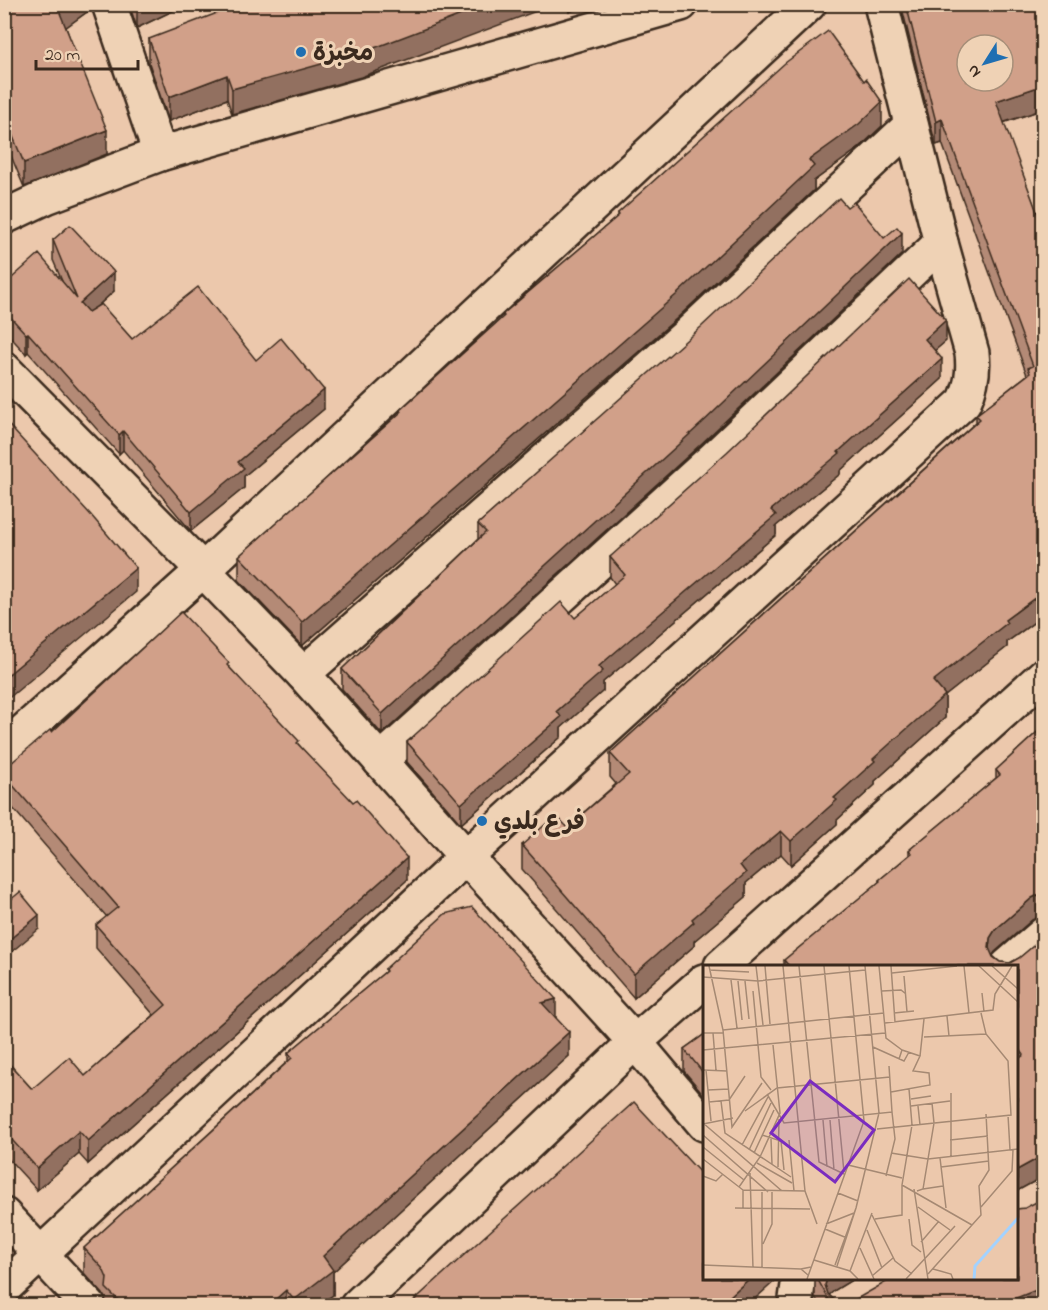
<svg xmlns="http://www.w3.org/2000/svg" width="1048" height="1310" font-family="'Indie Flower','Playpen Sans Arabic',sans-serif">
<rect width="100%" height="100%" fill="#ecc8ac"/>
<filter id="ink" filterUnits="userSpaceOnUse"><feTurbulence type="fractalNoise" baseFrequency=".0167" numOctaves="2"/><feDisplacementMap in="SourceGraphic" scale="12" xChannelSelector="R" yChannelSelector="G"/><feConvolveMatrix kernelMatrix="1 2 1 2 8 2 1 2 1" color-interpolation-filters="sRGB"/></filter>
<g filter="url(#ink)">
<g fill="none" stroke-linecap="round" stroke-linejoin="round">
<defs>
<g id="minor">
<polyline points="109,4 160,154"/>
<polyline points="4,369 203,570 303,674 466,857 635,1042 704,1124"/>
<polyline points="303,674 689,333 911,125"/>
<polyline points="4,749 203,570 809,4"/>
<polyline points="380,761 714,458 941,243"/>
<polyline points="721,966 1044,675"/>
<polyline points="1007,966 1044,934"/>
<polyline points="4,1215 89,1306"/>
<path d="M4,1288L466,857L964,402C972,385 974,371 972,353L941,243L881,4"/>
<polyline points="357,1306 635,1042 704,981"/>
<polyline points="795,1306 799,1278"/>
</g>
<polyline id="major" points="4,217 46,197 160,154 681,4"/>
</defs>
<use href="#minor" stroke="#3b2a1e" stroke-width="38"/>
<use href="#major" stroke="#3b2a1e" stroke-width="38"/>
<use href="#minor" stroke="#efd2b5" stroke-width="33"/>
<use href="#major" stroke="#efd2b5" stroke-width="33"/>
</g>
<g fill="#b48a76" stroke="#3b2a1e" stroke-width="1.5">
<polygon points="4,4 91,4 91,9 66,27 107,154 24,187 4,139"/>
<polygon points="129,4 187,4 137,28"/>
<polygon points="566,4 590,4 569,12"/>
<polygon points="901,4 1044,4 1044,109 1003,123 1044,231 1044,615 1007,642 1007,647 945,696 945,718 875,781 875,785 837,820 837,824 791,865 781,854 746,883 746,897 694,941 694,946 634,998 522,869 522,845 567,827 616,784 610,777 610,753 976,422 976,415 1027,375 942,143 936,145 935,142"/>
<polygon points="149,39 361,77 232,114 227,99 169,121 149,63"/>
<polygon points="882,126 859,148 814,181 814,190 676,319 302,646 239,580 239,556 400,414 400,410 503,318 503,314 618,216 618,213"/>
<polygon points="847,207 902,254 701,444 382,734 342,689 342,669 478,539 478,524"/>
<polygon points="53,240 114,291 100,304 132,339 256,360 324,409 244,476 244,488 191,531 123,450 119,454 28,352 26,354 4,330 4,285 62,281 53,260"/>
<polygon points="946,341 935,350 942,379 840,471 840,474 776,526 776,535 603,682 603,691 561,728 561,737 461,824 407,762 407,742 575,618 615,584 610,577 610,557"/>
<polygon points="229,667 299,745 407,880 88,1164 79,1154 37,1190 4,1154 4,1058 32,1089 85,1076 154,1015 96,948 96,925 107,917 4,798 4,769 52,732"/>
<polygon points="1044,726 1044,916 1040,916 1032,920 995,952 992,955 1000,962 1010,963 1019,958 1044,937 1044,1180 1035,1181 1017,1191 1017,966 784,966 784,960 879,882 879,880 909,855 909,850 996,778 996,770"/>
<polygon points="385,969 556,1018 569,1056 333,1272 333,1295 318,1305 106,1305 106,1301 103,1294 84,1273 84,1248 288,1061 288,1053 385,972"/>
<polygon points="705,1034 705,1096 684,1071 684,1049"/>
<polygon points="815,1278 855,1278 835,1290 829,1295 834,1300 843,1303 1044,1305 820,1305 815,1297"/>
</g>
<g fill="#927060" stroke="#3b2a1e" stroke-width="1.5">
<polygon points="64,4 91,4 91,9 58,33 58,8"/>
<polygon points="137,4 187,4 137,28"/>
<polygon points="490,4 555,4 361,77 232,114 232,89"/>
<polygon points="569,4 590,4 569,12"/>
<polygon points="1044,17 1044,41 1037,20"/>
<polygon points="227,75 227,99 169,121 169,97"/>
<polygon points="1044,85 1044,109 996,125 996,101"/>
<polygon points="882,102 882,126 859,148 814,181 814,190 676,319 302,646 302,622 809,160"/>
<polygon points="942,119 942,143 936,145 936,122"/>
<polygon points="107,130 107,154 24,187 24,163"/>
<polygon points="902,233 902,254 701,444 382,734 382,714"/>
<polygon points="114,272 114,291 80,322 80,303"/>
<polygon points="946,320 946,341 925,359 925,339"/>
<polygon points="28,333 28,352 26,354 26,334"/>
<polygon points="942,359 942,379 840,471 840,474 776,526 776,535 603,682 603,691 561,728 561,737 461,824 461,804 557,711 599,666 771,510 838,452"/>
<polygon points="324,390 324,409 244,476 244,488 191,531 191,512 238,462"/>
<polygon points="123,431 123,450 119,454 119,435"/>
<polygon points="136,568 136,592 4,702 4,678"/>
<polygon points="1044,591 1044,615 1007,642 1007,647 945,696 945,718 875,781 875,785 837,820 837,824 791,865 791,841 873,759 933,681 1005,620"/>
<polygon points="781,831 781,854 746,883 746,897 694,941 694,946 634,998 634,974 740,865"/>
<polygon points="407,858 407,880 88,1164 88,1141"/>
<polygon points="1040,894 1040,916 1032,920 995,952 990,959 989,948 990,938 995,930 1032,898"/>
<polygon points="39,915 39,929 4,958 4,944"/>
<polygon points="556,999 556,1024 542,1003"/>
<polygon points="569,1032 569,1056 333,1272 333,1295 318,1305 294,1305 294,1300 323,1256"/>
<polygon points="79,1131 79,1154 37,1190 37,1168"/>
<polygon points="1044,1158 1044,1180 1035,1181 1017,1191 1017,1170 1035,1160"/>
<polygon points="750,1278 775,1278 775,1281 748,1305 720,1305"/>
<polygon points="827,1278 855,1278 835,1290 828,1296 825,1285"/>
<polygon points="1044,1287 1044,1305 998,1305"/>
<polygon points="286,1290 286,1305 269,1305"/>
</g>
<g fill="#d1a089" stroke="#3b2a1e" stroke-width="1.5" fill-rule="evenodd">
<polygon points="4,4 64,4 58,8 107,130 24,163 4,115"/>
<polygon points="241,4 490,4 361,53 232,89 227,75 169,97 149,39"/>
<path d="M906,4H1044V17L1037,20L1044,38V85L996,101L1044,231V591L1005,620L1007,623L933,681L945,695L873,759L875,761L834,798L837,800L791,841L781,831L740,865L746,873L692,919L694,922L634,974L522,845L556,815L567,827L629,774L610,753L980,419L976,415L1030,373L1028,368L1033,366L942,119L936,122L935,118ZM967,45H1003V81H967Z"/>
<polygon points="828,31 864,81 866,79 882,102 859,124 809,160 814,166 676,295 302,622 239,556 401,412 400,410 504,316 503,314 619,215 618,213 785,63"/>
<polygon points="839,198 847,207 854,202 884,238 897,227 902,233 701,424 382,714 342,669 486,532 478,524 701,327"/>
<polygon points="70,225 114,272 80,303 88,312 101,304 132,339 198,287 256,360 281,338 324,390 238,462 244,468 191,512 123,431 119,435 28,333 26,334 4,310 4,285 39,254 77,299 53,240"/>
<polygon points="909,279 946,320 925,339 942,359 838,452 840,453 771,510 776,515 599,666 603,671 557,711 561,717 461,804 407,742 561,602 575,618 625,575 610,557 727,452"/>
<polygon points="4,420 90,514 136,568 4,678"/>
<polygon points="181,612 229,663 227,665 299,741 297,743 353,802 356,800 407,858 88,1141 79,1131 37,1168 4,1131 4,1058 32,1089 69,1057 85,1076 166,1005 96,925 118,907 4,775 4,769 50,730 52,732"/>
<polygon points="1044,726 1044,894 1040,894 1032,898 995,930 990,938 989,948 993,957 1000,962 1010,963 1019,958 1044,937 1044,1158 1035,1160 1017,1170 1017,1060 1024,1055 1017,1045 1017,966 788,966 789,966 784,960 880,881 879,880 912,853 909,850 1000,775 996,770"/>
<polygon points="20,892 39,915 4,944 4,905"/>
<polygon points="472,907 556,999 542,1003 569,1032 323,1256 333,1270 294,1300 286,1290 269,1305 123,1305 106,1288 107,1278 103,1269 84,1248 292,1058 288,1053 386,971 385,969 445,914"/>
<polygon points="705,1034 705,1075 684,1049"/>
<polygon points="634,1102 705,1178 705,1278 750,1278 720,1305 409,1305 486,1235"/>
<polygon points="1044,1198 1044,1287 998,1305 819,1305 829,1300 817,1278 827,1278 825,1285 828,1294 834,1300 843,1303 853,1301 893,1278 1017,1278 1017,1209 1025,1208"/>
</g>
</g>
<g fill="#1f6fb2" stroke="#efd2b5" stroke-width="2">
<circle cx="301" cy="52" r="6"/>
<circle cx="482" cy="821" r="6"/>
</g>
<g text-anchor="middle" stroke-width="6" stroke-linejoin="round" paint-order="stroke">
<g font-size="24" font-weight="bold" fill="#3b2a1e" stroke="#efd2b5" text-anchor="start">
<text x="313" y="60">مخبزة</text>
<text x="494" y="829">فرع بلدي</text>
</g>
</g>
<g transform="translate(703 965)">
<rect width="315" height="315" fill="#ecc8ac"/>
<path fill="none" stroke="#a3d2ff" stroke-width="3" d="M271,314L272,301L315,253"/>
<path fill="none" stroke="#a58973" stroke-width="1.5" d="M6,1L20,65L29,162L59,118M53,1L60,60M62,1L67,59M80,1L102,226L114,259M96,1L116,197L141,209M121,1L141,207M176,1L183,73L199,85M188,1L192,57M261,1L266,48M276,1L315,37M289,1L315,24M6,5L46,7M189,8L254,1M201,11L204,47M0,12L55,16L162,5M28,15L34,63M35,16L39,55M42,16L46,54M50,26L58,112L68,125M179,26L198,25L203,29M279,28L281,47M191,48L211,46M244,51L246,71M182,58L290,45L292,29L309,1M20,65L181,48M0,68H20M10,68L13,105M221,72L283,69M170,82L201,96L206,87M0,85L182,68M217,91L221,54M186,101L189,147M0,105L24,106M3,105L8,156M206,124L209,160L199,220L269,260M5,125L26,124M188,127L227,120L226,108L210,106L217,91L199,85L196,94M64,129L81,158L189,147L192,174L183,211M208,134L228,131M18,136L22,168L88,212M6,137L26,135L42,111M208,141L247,136M215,141L217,160M42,146L74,123L187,112M305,150L307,185M120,155L124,202M127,155L131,205M0,158L79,226M0,159L30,153M174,164L308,150L305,96L283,69L278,48M0,170L65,227M59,170L78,176L81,205M68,174L69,199M86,175L91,226M247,175L285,171M39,180L65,132M0,182L41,215M46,185L68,138M51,188L71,145M188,188L225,194L315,184M248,191V128M237,193L243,243M0,194L40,225V243M54,198L89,218M145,200L199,213M75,202L76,154M238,202L286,196M47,208L50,303M0,211L13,216L20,209M36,222L57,192L77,148L70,80M211,224L225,314M220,224L240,221M40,225L102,226M214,226L220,224L231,158L229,138M59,227V303M135,228L155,236M215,242L247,265M278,242L309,206L310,185M32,243L107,244M153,243L176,148L162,1M169,250L192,296L209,309M172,254L199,250V220M206,254L209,280L218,287M123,259L151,248M122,264L144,273M164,265L179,303M218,277L236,256M60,279L69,259V227M157,283L171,314M111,295L147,306L155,314M0,300L98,304M132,300L153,243L134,301M230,304L248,309L250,314M147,306L169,248M225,309L278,250L276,221L286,205L283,149M105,310L98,304L108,302M169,311L190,293M104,314L161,156L146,1M203,314L252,261"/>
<path fill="#7b2cbf" fill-opacity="0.15" stroke="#7b2cbf" stroke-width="3" d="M107,116L171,165L132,217L68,168Z"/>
<rect width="315" height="315" fill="none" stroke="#3b2a1e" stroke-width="3"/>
</g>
<rect width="1048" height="1310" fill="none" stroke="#efd2b5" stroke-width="24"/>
<rect x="12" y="12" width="1024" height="1286" fill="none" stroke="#3b2a1e" stroke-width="2" filter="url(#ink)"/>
<g transform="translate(985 63) rotate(233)"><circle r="28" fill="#efd2b5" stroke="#a78f79" stroke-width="1.5"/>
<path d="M0-4.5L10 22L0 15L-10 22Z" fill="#1f6fb2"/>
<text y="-9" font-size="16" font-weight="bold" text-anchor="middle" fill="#3b2a1e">N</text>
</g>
<path d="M36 60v9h102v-9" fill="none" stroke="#3b2a1e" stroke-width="3"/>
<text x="45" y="60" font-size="18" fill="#3b2a1e" stroke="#efd2b5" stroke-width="4.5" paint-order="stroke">20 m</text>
</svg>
